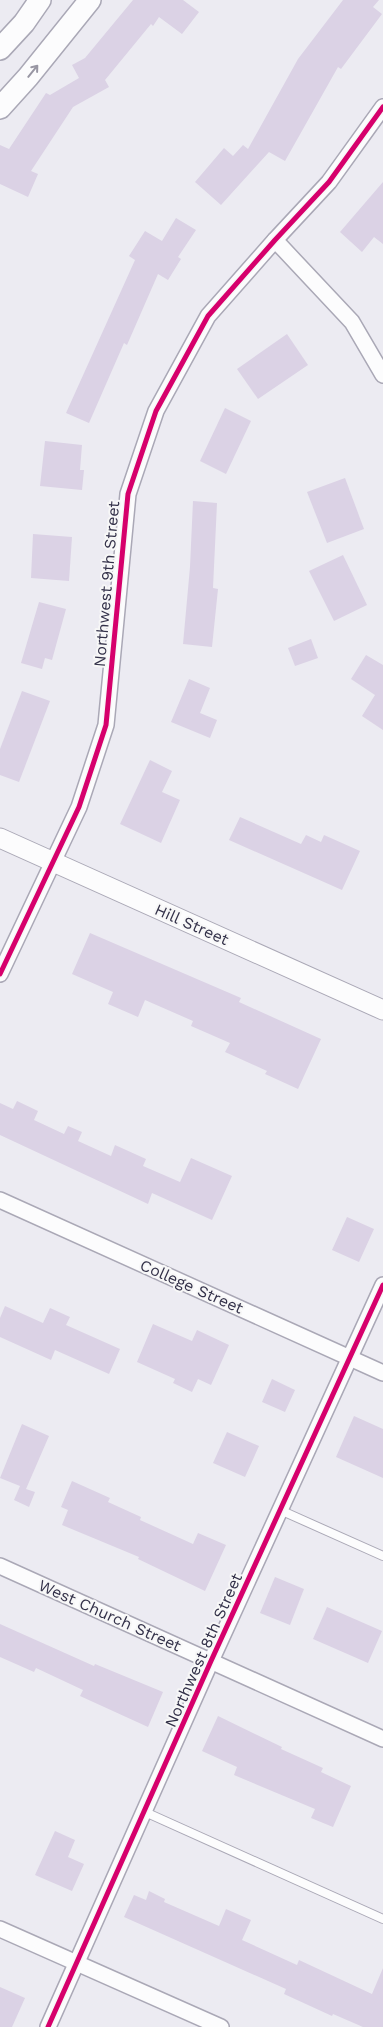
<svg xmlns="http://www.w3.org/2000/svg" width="383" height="2027" font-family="'Work Sans',sans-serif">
<rect width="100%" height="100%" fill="#ecebf2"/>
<g fill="#dbd2e5">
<polygon points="133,0 183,0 199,12 182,34 159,17 153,26 151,24 105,80 109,87 73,107 31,171 38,174 28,197 0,184 0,145 9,149 46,93 50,95 79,78 72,65 85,58"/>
<polygon points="343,0 379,0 373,7 382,14 341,69 338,67 285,161 269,152 221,205 195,182 224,148 233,156 243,145 248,149 298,59"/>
<polygon points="383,182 383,244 374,237 362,252 340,232"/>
<polygon points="176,218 196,230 178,257 181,259 168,280 158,274 127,345 124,343 89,423 66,413 135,260 129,256 145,231 162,241"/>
<polygon points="287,334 308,365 258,399 237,369"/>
<polygon points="225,408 251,421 226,474 200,461"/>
<polygon points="45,441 82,445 80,470 84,470 82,490 40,486"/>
<polygon points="345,478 364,529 327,543 307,492"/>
<polygon points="193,501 217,503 213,588 218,589 212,647 183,644 190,567"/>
<polygon points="33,534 72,537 69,581 31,578"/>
<polygon points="343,555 367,605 334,621 309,571"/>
<polygon points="39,602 66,609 52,660 45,658 42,669 21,663"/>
<polygon points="311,639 318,658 295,666 288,648"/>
<polygon points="366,655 383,665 383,730 362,716 375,695 351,679"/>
<polygon points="189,679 210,688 200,713 217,720 210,738 171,722"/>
<polygon points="22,691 50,701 19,782 0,775 0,749"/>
<polygon points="150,760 172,771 162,792 180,800 161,843 120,824"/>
<polygon points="240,817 301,844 306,835 321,842 324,835 360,851 342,890 229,840"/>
<polygon points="90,933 241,998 239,1002 321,1039 298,1089 265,1074 267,1071 225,1052 230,1043 191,1026 193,1021 145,1000 138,1017 108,1004 113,992 72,974"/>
<polygon points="17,1101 38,1111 34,1120 64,1134 68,1126 82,1132 78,1141 111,1156 115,1145 146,1159 143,1166 180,1182 191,1158 232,1176 212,1220 152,1193 148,1204 0,1135 0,1103 13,1109"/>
<polygon points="347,1217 374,1229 359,1262 332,1250"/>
<polygon points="5,1306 43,1323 50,1308 70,1317 66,1325 120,1349 109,1374 55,1350 51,1360 0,1337 0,1318"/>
<polygon points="153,1324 192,1341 197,1330 229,1345 211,1385 198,1379 192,1392 173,1383 175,1379 137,1362"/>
<polygon points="272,1379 295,1390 285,1412 262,1402"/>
<polygon points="354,1416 383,1429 383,1478 336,1457"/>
<polygon points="22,1424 49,1436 26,1489 35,1492 29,1507 14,1500 20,1486 0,1478"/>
<polygon points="227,1432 259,1446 245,1477 213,1463"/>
<polygon points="72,1481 110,1498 108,1502 141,1517 140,1520 193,1544 198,1533 226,1545 205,1591 138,1559 139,1557 62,1525 68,1510 61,1507"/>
<polygon points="275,1577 304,1589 290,1625 260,1613"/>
<polygon points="327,1607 382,1631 368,1663 313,1639"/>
<polygon points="0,1624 94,1666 95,1664 163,1692 148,1727 80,1696 83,1690 36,1668 34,1672 0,1657"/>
<polygon points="218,1716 282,1747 281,1749 323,1768 321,1772 351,1786 333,1827 311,1818 315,1809 234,1775 237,1767 202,1751"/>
<polygon points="55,1831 75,1840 68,1857 84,1864 72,1891 35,1875"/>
<polygon points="149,1891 165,1899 164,1902 219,1926 226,1909 251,1920 242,1940 297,1965 299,1960 372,1994 383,1968 383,2027 363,2027 333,2014 332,2016 284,1994 286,1989 124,1917 134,1895 146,1900"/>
<polygon points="0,1987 25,1998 12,2027 0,2027"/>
</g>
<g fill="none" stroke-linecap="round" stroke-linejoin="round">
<defs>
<g id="service">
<polyline points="280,1510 383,1556"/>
<polyline points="145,1812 383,1919"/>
</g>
<g id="minor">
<polyline points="275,240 352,322 383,375"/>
<polyline points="0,974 79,807 106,725 128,494 156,411 208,316 275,240 329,182 383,107"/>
<polyline points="0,1200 383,1373"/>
<polyline points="0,1566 383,1739"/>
<polyline points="0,1929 221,2027"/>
<polyline points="48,2027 211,1661 383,1285"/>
</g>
<polyline id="tertiary" points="0,838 383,1010"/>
<g id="secondary">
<polyline points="0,49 24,23 40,0"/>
<polyline points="0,108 28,77 90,0"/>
</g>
</defs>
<use href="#service" stroke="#aaa8b6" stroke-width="10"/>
<use href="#minor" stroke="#aaa8b6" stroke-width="18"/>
<use href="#tertiary" stroke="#aaa8b6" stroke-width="21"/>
<use href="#secondary" stroke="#aaa8b6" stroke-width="24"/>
<use href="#service" stroke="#fcfcfd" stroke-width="8"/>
<use href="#minor" stroke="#fcfcfd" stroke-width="15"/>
<use href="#tertiary" stroke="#fcfcfd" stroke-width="19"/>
<use href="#secondary" stroke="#fcfcfd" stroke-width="21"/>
<defs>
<g id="cycleway">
<polyline points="0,974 79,807 106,725 128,494 156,411 208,316 275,240 329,182 383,107"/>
<polyline points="48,2027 211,1661 383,1285"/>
</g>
</defs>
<use href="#cycleway" stroke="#f7f7f7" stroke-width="8"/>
<use href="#cycleway" stroke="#d6006c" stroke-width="5"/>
</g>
<defs><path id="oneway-shaft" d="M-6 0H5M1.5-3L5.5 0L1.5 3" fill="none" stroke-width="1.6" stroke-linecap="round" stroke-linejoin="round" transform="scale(1.25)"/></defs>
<use stroke="#9896a3" href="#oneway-shaft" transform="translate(33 71) rotate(-51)"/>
<g text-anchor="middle" stroke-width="4" stroke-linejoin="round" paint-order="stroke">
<g font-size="16" fill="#333149" stroke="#f7f7f7">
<text transform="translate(106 584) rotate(-85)" y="6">Northwest 9th Street</text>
<text transform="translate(192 924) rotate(24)" y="6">Hill Street</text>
<text transform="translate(192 1286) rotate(24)" y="6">College Street</text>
<text transform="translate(110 1615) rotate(24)" y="6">West Church Street</text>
<text transform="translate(203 1650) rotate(-66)" y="6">Northwest 8th Street</text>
</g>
</g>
</svg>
